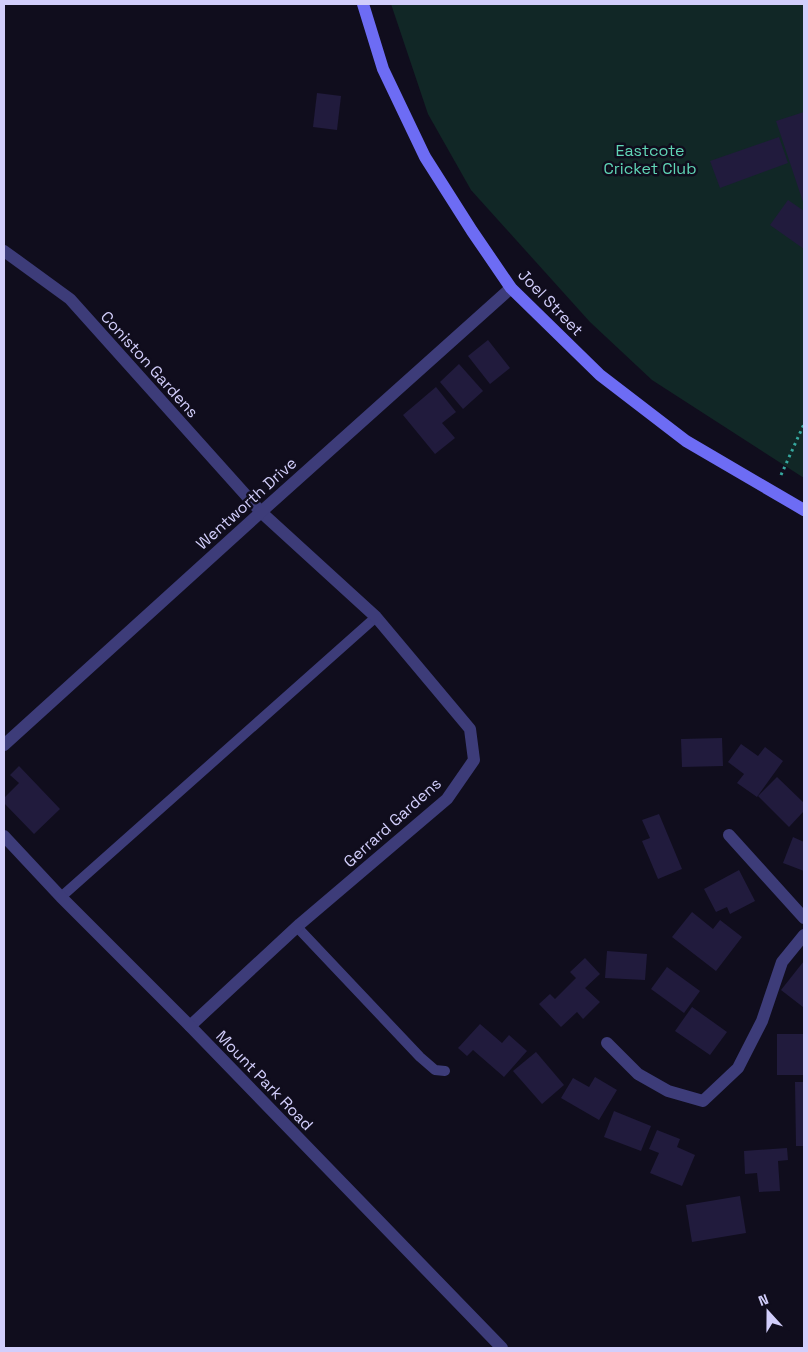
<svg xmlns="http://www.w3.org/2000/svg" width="808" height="1352" font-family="'Space Grotesk',sans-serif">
<rect width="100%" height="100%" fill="#100d1d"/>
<polygon fill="#112726" points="391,4 804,4 804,478 652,380 590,322 471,190 428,114"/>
<g fill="#211b3d">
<polygon points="317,93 341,96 337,130 313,127"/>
<polygon points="804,112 804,205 776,121"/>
<polygon points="779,137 788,163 720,188 710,161"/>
<polygon points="788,200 804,211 804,249 770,225"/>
<polygon points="488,340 510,368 490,384 468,356"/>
<polygon points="459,364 483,391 463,409 440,382"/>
<polygon points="436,387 456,412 442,423 455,438 435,454 403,415"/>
<polygon points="722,738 723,766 682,767 681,739"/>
<polygon points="741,744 758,756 765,747 783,761 757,797 737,783 744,774 728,762"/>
<polygon points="19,766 60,809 34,834 4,803 4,798 19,783 10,775"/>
<polygon points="777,777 804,803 804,811 789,827 758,796"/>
<polygon points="659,814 682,869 658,879 642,841 650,838 642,820"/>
<polygon points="793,837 804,842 804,871 783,863"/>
<polygon points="739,870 755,901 730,914 727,907 716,912 704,889"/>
<polygon points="692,912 713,929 720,920 742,937 716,971 672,937"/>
<polygon points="607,951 647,954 645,980 605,978"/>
<polygon points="585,958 600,974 585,988 600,1002 583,1019 577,1012 561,1027 539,1004 550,994 555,999 576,978 570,972"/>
<polygon points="804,961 804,1005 803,1007 781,990"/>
<polygon points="667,967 700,991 684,1013 651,989"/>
<polygon points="692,1007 727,1032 710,1055 675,1031"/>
<polygon points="480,1024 502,1043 509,1035 527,1051 504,1077 473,1050 467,1056 458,1048"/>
<rect x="777" y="1034" width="27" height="41"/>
<polygon points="536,1052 564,1085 542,1104 513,1071"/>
<polygon points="595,1077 617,1090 599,1120 561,1098 573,1078 589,1087"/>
<polygon points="795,1082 804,1082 804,1146 796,1146"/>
<polygon points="614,1111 651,1126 641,1151 604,1137"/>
<polygon points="657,1130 680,1139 677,1147 695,1155 682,1186 650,1173 659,1153 649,1149"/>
<polygon points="787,1148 788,1160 778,1161 780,1191 759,1192 757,1173 745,1174 744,1151"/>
<polygon points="740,1196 746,1233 692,1242 686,1205"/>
</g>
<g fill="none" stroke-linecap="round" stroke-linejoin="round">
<polyline stroke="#36a79e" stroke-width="3" stroke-dasharray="2.5 4" stroke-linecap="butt" points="781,475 804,424"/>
<g stroke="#3d3c79" stroke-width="10">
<polyline points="61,897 376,617"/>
<polyline points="297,927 420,1057 435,1070 445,1071"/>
</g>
<g stroke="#3d3c79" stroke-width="12">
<polyline points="4,251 70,299 261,512 376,617 470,729 474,760 447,799 300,924 190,1026"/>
<polyline points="4,745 261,512 511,288"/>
<polyline points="729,835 804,918"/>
<polyline points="4,836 61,897 190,1026 502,1348"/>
<polyline points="607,1043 638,1074 668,1091 703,1101 738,1068 762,1021 782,962 804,935"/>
</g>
<polyline stroke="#6d6cf4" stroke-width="12" points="363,4 383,69 425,157 472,231 511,288 600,375 686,441 804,510"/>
</g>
<g text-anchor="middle" stroke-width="5" stroke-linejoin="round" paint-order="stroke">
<g font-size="16" fill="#60d5b6" stroke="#100d1d">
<text x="650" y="156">Eastcote<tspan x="650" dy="18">Cricket Club</tspan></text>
</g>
<g font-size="16" fill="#d2cefb" stroke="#100d1d">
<text transform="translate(551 302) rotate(46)" y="6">Joel Street</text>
<text transform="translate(150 364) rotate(48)" y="6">Coniston Gardens</text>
<text transform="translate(246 503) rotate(-42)" y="6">Wentworth Drive</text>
<text transform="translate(392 822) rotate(-42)" y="6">Gerrard Gardens</text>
<text transform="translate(265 1080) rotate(46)" y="6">Mount Park Road</text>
</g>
</g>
<rect width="808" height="1352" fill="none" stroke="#d2cefb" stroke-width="10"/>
<g transform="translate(768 1312) rotate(339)" stroke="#100d1d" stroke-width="4" paint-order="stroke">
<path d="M0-4L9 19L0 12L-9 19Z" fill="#d2cefb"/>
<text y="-8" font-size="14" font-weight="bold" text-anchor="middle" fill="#d2cefb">N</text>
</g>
</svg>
